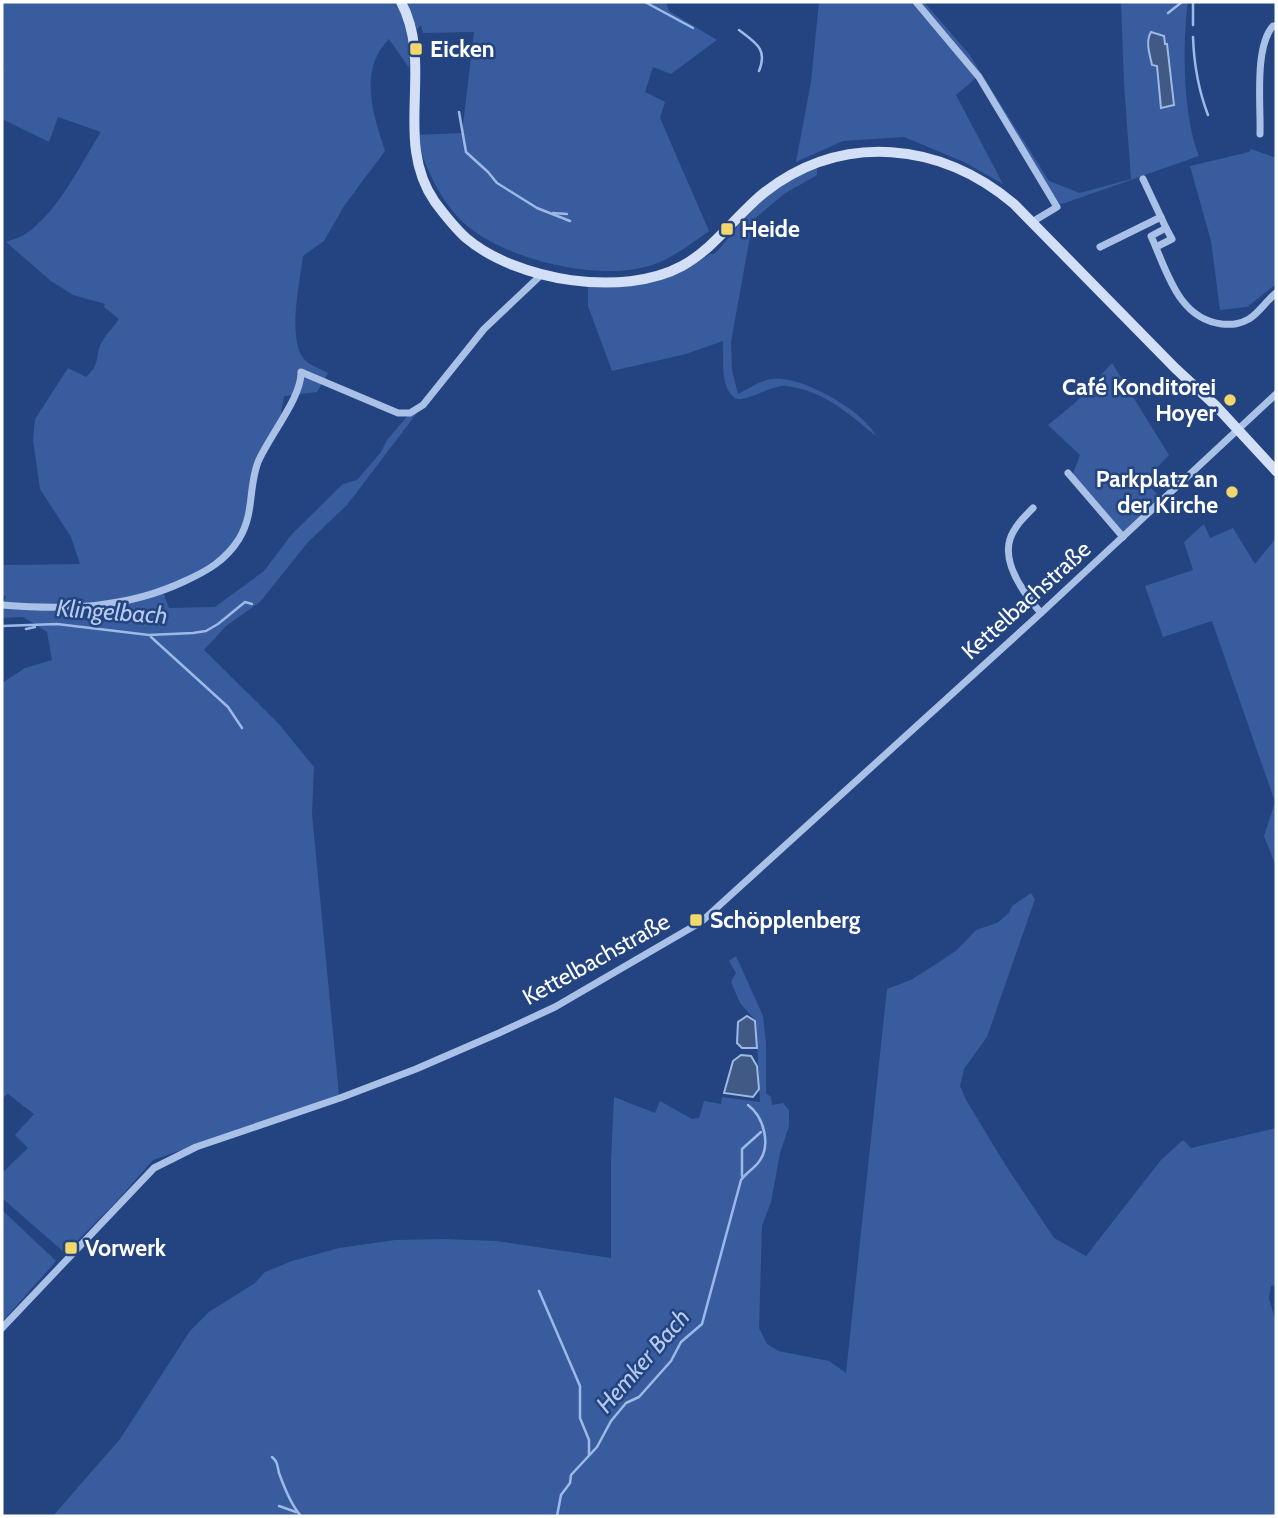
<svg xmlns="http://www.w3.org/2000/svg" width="1278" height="1518" font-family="Cabin,sans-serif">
<rect width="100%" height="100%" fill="#234480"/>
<g fill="#385c9d">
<path d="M2,2H666L669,11L717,40L671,74L653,67L645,92L665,102L660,118L709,231C692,243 674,257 655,264C601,284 494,259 456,215C436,192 424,164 416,135L462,133L474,32L423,33L421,25L411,37L409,68L389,39C358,70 373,114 385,151L344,206L324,241L303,256C300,281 287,339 304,359C309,365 321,369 328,373L317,392L284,396L280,420L257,464L250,514L223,561L163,592L169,608L215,607L264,571L292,534L343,484L357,480L381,452L387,440L410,413L423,405L347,505L308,542L260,602L226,626L204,650L278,723L314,767L312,814L339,1095L153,1160L115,1203L65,1253L2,1198V1173L28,1148L15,1135L34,1114L8,1094L2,1098V683L25,668L52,660L47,632L23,617L2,618V607L6,596L2,595V565L80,564L71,537L40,489L33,440L35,419L68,368L86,377C102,363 94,355 102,342C106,334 114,327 119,319L104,307L105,304L73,295L51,281L6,242C14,239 24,236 31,230C61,206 80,165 101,132L58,117L49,142L2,119V78L4,65L2,64Z"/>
<polygon points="819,2 911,2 976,78 956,95 1003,184 964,162 904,137 843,141 796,162 811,82"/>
<path d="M920,2H924L969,54L1049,181L1080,193L1131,179L1124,84L1121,2H1188C1182,44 1183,117 1199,156L1062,204L1059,203L982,79Z"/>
<polygon points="1251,149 1276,158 1276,284 1247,307 1220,310 1211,241 1190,166 1249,152"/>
<path d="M817,168V175L784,194L753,220L731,342L732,370L738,394C748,389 761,380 773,379C801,375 864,411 876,436C848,413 824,391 787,386C773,384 743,404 735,398C719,386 724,358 723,341L686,354L612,371L588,306V287C641,289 666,284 710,254H714C725,244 732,233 741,221C759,197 790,178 817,168Z"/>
<polygon points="1112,363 1169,455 1144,481 1162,499 1123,537 1071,479 1080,455 1048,425 1076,402"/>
<polygon points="1204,524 1210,538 1233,528 1255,564 1276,538 1276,866 1264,836 1275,802 1212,621 1163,637 1145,586 1193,570 1184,542"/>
<polygon points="1031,893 1035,899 987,1037 964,1069 960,1086 966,1100 1006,1166 1054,1238 1086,1256 1161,1160 1183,1140 1191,1148 1276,1128 1276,1285 1271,1286 1269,1298 1276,1323 1276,1516 53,1516 120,1439 190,1331 209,1312 255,1283 265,1272 292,1261 339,1248 395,1240 443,1239 497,1241 611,1258 611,1160 614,1097 655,1113 660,1101 692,1119 699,1118 704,1101 721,1104 722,1097 760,1102 756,1021 740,1003 731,982 736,973 729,961 736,956 763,1016 766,1043 766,1093 771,1097 772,1105 783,1103 789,1110 789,1126 780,1153 771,1202 762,1226 759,1328 767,1344 778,1351 829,1361 846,1373 887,989 911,980 933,966 957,950 976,930 997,923 1009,913 1012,906"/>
<polygon points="2,1210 56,1261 2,1322"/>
</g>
<g fill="#415985" stroke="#9db9e7" stroke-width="2">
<path d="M1151,32L1164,36L1165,44H1167L1174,105L1161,108L1157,66L1152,65C1150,55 1145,42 1151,32Z"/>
<polygon points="747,1016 755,1021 757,1048 742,1048 737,1043 738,1022"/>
<polygon points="741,1055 751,1056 757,1066 759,1089 753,1097 724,1093 733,1061"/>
</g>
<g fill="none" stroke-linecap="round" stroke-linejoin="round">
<g stroke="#9db9e7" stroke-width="2.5">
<polyline points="645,2 693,28"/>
<polyline points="1193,2 1193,25"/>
<polyline points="1168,13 1182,2"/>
<path d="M739,30C756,43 768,49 759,71"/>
<path d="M1193,37C1194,65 1198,89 1208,115"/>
<polyline points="459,112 466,152 488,172 497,183 537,208 570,221"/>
<polyline points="553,213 567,214"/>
<polyline points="2,626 57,624 149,635 193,633 206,631 218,624 245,602 252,604"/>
<polyline points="26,629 35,627"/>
<polyline points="151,637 228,707 242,728"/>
<polyline points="742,1176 742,1149 761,1132"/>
<polyline points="539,1291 580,1386 580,1418 589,1440 589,1455"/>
<path d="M272,1457C278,1462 277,1465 279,1473C284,1487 291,1505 301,1516"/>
<polyline points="279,1506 296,1512"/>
<path d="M557,1516L561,1495L570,1483L571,1475L597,1447L611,1421L626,1403L639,1397L671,1361L681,1342L702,1324L741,1180C746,1173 753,1169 758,1163C772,1146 764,1117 748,1105"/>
</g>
<g stroke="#a9c0e7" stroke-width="7">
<polyline points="916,2 979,77 1057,207 1032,222"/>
<path d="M1260,134C1261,106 1254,47 1273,26H1276"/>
<path d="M1143,179L1166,228L1151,236C1167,271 1178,319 1222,324C1233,325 1240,324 1249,319C1260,312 1266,301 1276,293"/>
<polyline points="1100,247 1161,217"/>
<polyline points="1156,247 1172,239 1166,228"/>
<polyline points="1068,473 1123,537"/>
<path d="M1033,508C1024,517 1014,527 1010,539C1002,565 1025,595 1041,613"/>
<path d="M2,605C65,610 126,609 185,581C207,571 225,561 239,539C255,512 248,488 258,462C269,436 302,397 301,372L398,413H410L423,405L484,329L540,276"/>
<polyline points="2,1328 154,1168 196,1147 340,1098 416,1069 499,1033 555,1007 701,922 1041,613 1276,394"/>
</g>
<path stroke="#d3dff6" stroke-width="10" d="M401,2C435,66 392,140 435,202C444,214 455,228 466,238C517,281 623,298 682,266C715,248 736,215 765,192C843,132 941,142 1014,204L1175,368L1216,406L1276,471"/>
</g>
<g fill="#f1d76c" stroke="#234480" stroke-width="2.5">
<rect x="409" y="42" width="14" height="14" rx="3.5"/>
<rect x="720" y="222" width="14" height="14" rx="3.5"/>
<circle cx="1230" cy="400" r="7"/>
<circle cx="1232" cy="492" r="7"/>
<rect x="689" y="913" width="14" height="14" rx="3.5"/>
<rect x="64" y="1241" width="14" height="14" rx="3.5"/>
</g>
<g text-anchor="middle" stroke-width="5" stroke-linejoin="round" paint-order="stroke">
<g font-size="23" font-weight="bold" fill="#fff" stroke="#234480" text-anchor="start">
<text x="430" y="57">Eicken</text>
<text x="741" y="237">Heide</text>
<text x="1216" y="395" text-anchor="end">Café Konditorei<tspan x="1216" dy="26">Hoyer</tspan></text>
<text x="1218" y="487" text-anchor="end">Parkplatz an<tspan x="1218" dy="26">der Kirche</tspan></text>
<text x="710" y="928">Schöpplenberg</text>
<text x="85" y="1256">Vorwerk</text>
</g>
<g font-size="23" fill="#fff" stroke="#234480">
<text transform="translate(1026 600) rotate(-42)" y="8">Kettelbachstraße</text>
<text transform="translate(596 959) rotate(-29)" y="8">Kettelbachstraße</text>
</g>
<g font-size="24" font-style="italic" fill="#b5caee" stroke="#234480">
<text transform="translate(112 612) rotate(4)" y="8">Klingelbach</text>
<text transform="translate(643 1361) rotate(-49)" y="8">Hemker Bach</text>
</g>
</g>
<rect width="1278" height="1518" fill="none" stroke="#ffffff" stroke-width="7"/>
</svg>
